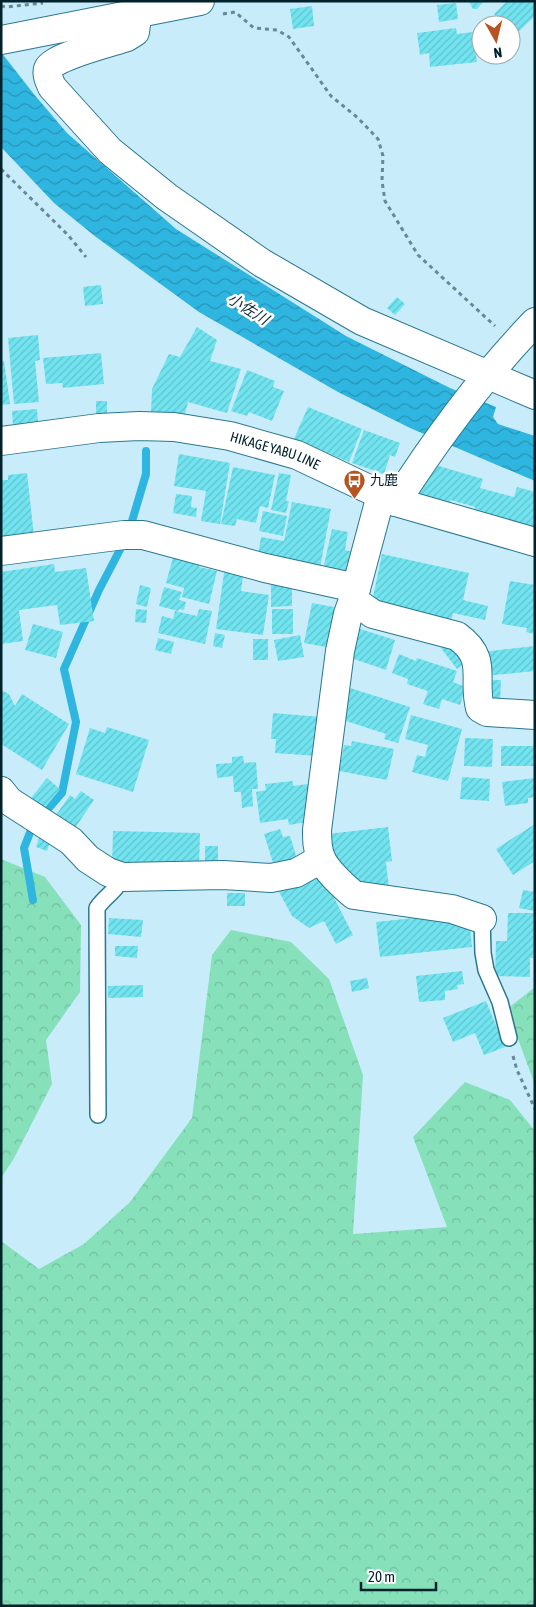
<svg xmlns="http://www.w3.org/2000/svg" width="536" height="1607" font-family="'Asap Condensed','Noto Sans JP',sans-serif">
<defs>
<pattern id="forest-crowns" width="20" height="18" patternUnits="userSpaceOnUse" patternTransform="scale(1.25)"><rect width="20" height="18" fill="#86e0b9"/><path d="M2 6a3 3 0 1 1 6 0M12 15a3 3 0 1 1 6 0" fill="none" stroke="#72c09f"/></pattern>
<pattern id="water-waves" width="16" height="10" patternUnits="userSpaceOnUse" patternTransform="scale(1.25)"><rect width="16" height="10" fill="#2fb6e0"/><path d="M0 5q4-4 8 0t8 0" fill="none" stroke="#2694b6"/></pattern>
<pattern id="building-hatch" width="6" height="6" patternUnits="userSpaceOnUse" patternTransform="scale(1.25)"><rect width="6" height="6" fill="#71e4f0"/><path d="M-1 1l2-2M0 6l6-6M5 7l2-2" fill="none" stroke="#60c3ce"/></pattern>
</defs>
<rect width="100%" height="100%" fill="#c9ecfb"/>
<g fill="url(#forest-crowns)">
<polygon points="1,859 45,877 81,925 80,992 46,1040 52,1084 13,1160 1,1178"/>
<polygon points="231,930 291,942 329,979 363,1075 353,1234 447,1227 413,1137 465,1082 510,1100 535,1131 535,1606 1,1606 1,1241 39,1269 84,1244 130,1202 192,1118 212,955"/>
<polygon points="535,987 535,1085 507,1009"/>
</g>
<polygon fill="url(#water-waves)" points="1,52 33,93 67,133 176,229 346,336 450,388 496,407 493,417 498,424 535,436 535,481 410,428 338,392 199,312 96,237 54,203 1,147"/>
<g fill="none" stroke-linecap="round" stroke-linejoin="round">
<g stroke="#2fb6e0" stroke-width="8">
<polyline points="130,528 146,474 146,451"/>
<polyline points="42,816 62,793 76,722 64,669 99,590 124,542"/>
<polyline points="31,830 24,848 33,900"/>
</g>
</g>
<g fill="url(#building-hatch)">
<polygon points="469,1 484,1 477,9 473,9"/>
<polygon points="507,1 535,1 535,16 515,35 511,31 511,25 505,25 494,14"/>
<polygon points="456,3 458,19 439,22 437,5"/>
<polygon points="312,6 314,26 293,29 290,9"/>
<polygon points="456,28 457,34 473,32 477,62 430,67 429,53 420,55 417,33"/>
<polygon points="101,285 103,304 85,306 83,287"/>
<polygon points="397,297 405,304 395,315 387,308"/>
<polygon points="197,327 217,340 210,361 241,369 227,413 188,402 185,414 151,412 152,389 169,354 180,357"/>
<polygon points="38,335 40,360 35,361 39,402 14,404 8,338"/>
<polygon points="101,353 104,384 63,388 62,383 46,384 43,358"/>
<polygon points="1,361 4,361 10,404 1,405"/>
<polygon points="247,370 275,381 273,387 284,391 272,421 249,412 247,416 231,411"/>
<rect x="96" y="401" width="11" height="14"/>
<polygon points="308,407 362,429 349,462 294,439"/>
<polygon points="37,409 38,422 13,425 12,411"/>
<polygon points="364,430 400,443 395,457 390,455 384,474 352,463"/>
<polygon points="179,454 230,463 220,524 201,521 206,491 174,486"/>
<polygon points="432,464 483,479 480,488 514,497 517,487 535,492 535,529 474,512 475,507 451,500 449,505 417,496"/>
<polygon points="233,467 275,475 268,508 260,506 256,523 237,519 235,526 221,524"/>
<polygon points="27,473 34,536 1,547 1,480 8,480 8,475"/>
<polygon points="279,473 291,475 286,501 289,501 286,513 271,510"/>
<polygon points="176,494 192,496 191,507 197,508 196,517 173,513"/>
<polygon points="292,502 331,509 319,573 257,561 261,537 284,541"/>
<polygon points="263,511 287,516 283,536 259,531"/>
<polygon points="332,529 348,532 345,550 358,553 353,574 322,574"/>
<polygon points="174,554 201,561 199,567 217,571 209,604 182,597 184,588 166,583"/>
<polygon points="382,554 469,573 463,600 488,606 485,620 453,613 450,625 371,607"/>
<polygon points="54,564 55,572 86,568 94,621 60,625 57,605 19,610 23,641 1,644 1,572"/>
<polygon points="225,566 244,569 241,591 269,595 263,635 216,629"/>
<polygon points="292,580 292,606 271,607 271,581"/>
<polygon points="510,581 535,585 535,634 526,632 527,628 502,624"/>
<polygon points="140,585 151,588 147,607 136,604"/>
<polygon points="164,587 182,592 179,600 186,602 184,610 179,609 178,611 159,606"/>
<polygon points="312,603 339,608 331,648 304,643"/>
<polygon points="136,609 147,610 146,623 135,622"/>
<polygon points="199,609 212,611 205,644 158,633 162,616 173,619 175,611 197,616"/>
<rect x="272" y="609" width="21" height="25"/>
<polygon points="33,624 63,632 56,658 25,650"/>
<polygon points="357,628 395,640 386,670 348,657"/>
<polygon points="215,633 225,635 222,648 213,646"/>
<polygon points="300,635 304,657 278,661 274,640"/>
<polygon points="158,638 174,642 171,654 155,650"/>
<rect x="253" y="639" width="15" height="21"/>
<polygon points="450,641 466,662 457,669 441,648"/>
<polygon points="535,646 535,671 484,676 482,652"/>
<polygon points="399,654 416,661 417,658 457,671 453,682 466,687 460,705 442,699 439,709 423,704 428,691 407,684 408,679 392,673"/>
<polygon points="486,680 501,680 500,705 485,704"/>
<polygon points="347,687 410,707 398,743 384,739 386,734 337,718"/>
<polygon points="1,690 9,694 15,706 22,694 69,724 42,770 1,744"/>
<polygon points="273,713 321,717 318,756 275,753 276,739 271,739"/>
<polygon points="411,715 462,729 448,781 412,772 417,755 425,757 428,745 405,739"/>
<polygon points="107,727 149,740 133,792 76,774 90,728 105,733"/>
<polygon points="465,738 493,739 492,767 464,766"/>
<polygon points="352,741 394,749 387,780 339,771 344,745 351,746"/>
<rect x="501" y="746" width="34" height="20"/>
<polygon points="243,756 244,763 256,762 258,789 252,789 253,806 242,808 241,792 234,792 233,776 217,778 216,764 232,763 232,757"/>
<polygon points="462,777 490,779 489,801 460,799"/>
<polygon points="47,778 60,789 44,809 31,798"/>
<polygon points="535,778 535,797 528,798 528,803 505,806 502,782"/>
<polygon points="293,781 293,786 308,784 313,821 289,825 288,819 260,823 256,792 266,790 265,784"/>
<polygon points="81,791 94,800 73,831 54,818 70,795 75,799"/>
<polygon points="535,824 535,861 513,875 496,849"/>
<polygon points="388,827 392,861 386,862 389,888 352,885 338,868 336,856 331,857 328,834"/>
<polygon points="280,829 283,837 290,836 299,865 276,872 264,834"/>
<polygon points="113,831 200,833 199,868 112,866"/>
<polygon points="41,832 52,836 47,851 36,847"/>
<rect x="205" y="846" width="13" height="18"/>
<polygon points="321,872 353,935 336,944 324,921 309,928 292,916 277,888"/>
<polygon points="523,890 535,892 534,911 519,908"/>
<rect x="227" y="893" width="18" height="13"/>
<polygon points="508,913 534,913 534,958 530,958 530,977 495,976 496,941 507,941"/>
<polygon points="433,916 470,927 472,947 380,957 376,922"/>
<polygon points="109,918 143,920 141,937 108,934"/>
<polygon points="115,946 138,946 137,958 115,956"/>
<polygon points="462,971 464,984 457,985 458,989 445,991 445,1000 419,1002 416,976"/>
<polygon points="367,978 369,988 352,992 350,981"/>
<polygon points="143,985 143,997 108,998 108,986"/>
<polygon points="486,1001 505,1047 484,1055 475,1033 453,1042 443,1018"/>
</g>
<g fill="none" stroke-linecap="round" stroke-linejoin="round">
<defs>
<g id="lane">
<polyline points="482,919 483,953 486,970 500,1002 509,1038"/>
<path d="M98,1115L97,908C106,895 116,892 122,877"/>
</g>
<g id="street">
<path d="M134,14L136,24L135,32L127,37C113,42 52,57 48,69C46,75 50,82 52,87L110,151L167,197L262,263L362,321L535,395"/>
<path d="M381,495L353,600L348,614L340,651L317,830C317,839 317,849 321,858C325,869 344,887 354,895L452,909L482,919"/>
<path d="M396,502C437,438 482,377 535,322"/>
<polyline points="1,551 124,535 143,535 265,568 356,588"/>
<path d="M353,600L373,614L457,636C489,659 472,678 480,708L487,712L535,715"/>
<polyline points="1,791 9,801 71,841 88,859 108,872 122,877 223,875 271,878 296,873 321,859"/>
</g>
<g id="secondary">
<polyline points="1,40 200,1"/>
<path id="s1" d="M1,441L99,428L139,426L174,427L230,436L297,455L396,502L535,542"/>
</g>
</defs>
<use href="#lane" stroke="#2a7791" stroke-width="18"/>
<use href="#street" stroke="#2a7791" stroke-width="30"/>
<use href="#secondary" stroke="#2a7791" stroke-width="30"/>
<g stroke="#678895" stroke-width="3" stroke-dasharray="4 4" stroke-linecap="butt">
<polyline points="1,6 6,7 43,3"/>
<polyline points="223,14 235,12 254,28 277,30 289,37 331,96 358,118 378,139 383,156 382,181 385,201 418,255 495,326"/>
<polyline points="1,169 68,235 86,257"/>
<polyline points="513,1056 517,1070 535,1109"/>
</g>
<use href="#lane" stroke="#fff" stroke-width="15"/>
<use href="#street" stroke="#fff" stroke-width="28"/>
<use href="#secondary" stroke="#fff" stroke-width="28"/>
</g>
<defs>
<symbol id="bus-pin" viewBox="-11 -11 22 30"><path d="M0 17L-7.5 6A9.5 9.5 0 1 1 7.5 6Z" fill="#b75320" stroke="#fff"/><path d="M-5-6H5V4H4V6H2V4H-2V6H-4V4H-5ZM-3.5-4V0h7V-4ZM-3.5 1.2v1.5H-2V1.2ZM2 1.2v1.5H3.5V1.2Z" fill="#fff"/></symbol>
</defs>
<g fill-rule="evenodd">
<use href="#bus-pin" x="342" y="468" width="25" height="34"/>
</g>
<g text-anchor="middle" stroke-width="5" stroke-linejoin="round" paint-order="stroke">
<g font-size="14" fill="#01212b" stroke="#fff">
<text dy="5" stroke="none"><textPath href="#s1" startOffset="278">HIKAGE YABU LINE</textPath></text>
</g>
<g font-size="14" fill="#01212b" stroke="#fff" text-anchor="start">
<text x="370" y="485">九鹿</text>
</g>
<g font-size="15" font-style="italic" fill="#142f39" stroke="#fff">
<text transform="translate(248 309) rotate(32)" y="5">小佐川</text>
</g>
</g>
<rect width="536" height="1607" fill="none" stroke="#01212b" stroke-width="5"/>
<g transform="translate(496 40) rotate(172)"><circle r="24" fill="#ffffff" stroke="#99a6aa"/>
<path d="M0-4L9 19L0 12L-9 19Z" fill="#b75320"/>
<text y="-8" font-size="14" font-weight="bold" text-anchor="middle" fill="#01212b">N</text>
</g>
<path d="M361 1582v8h75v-8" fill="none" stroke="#01212b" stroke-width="2.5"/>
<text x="368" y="1582" font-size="15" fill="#01212b" stroke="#ffffff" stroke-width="4" paint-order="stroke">20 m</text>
</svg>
